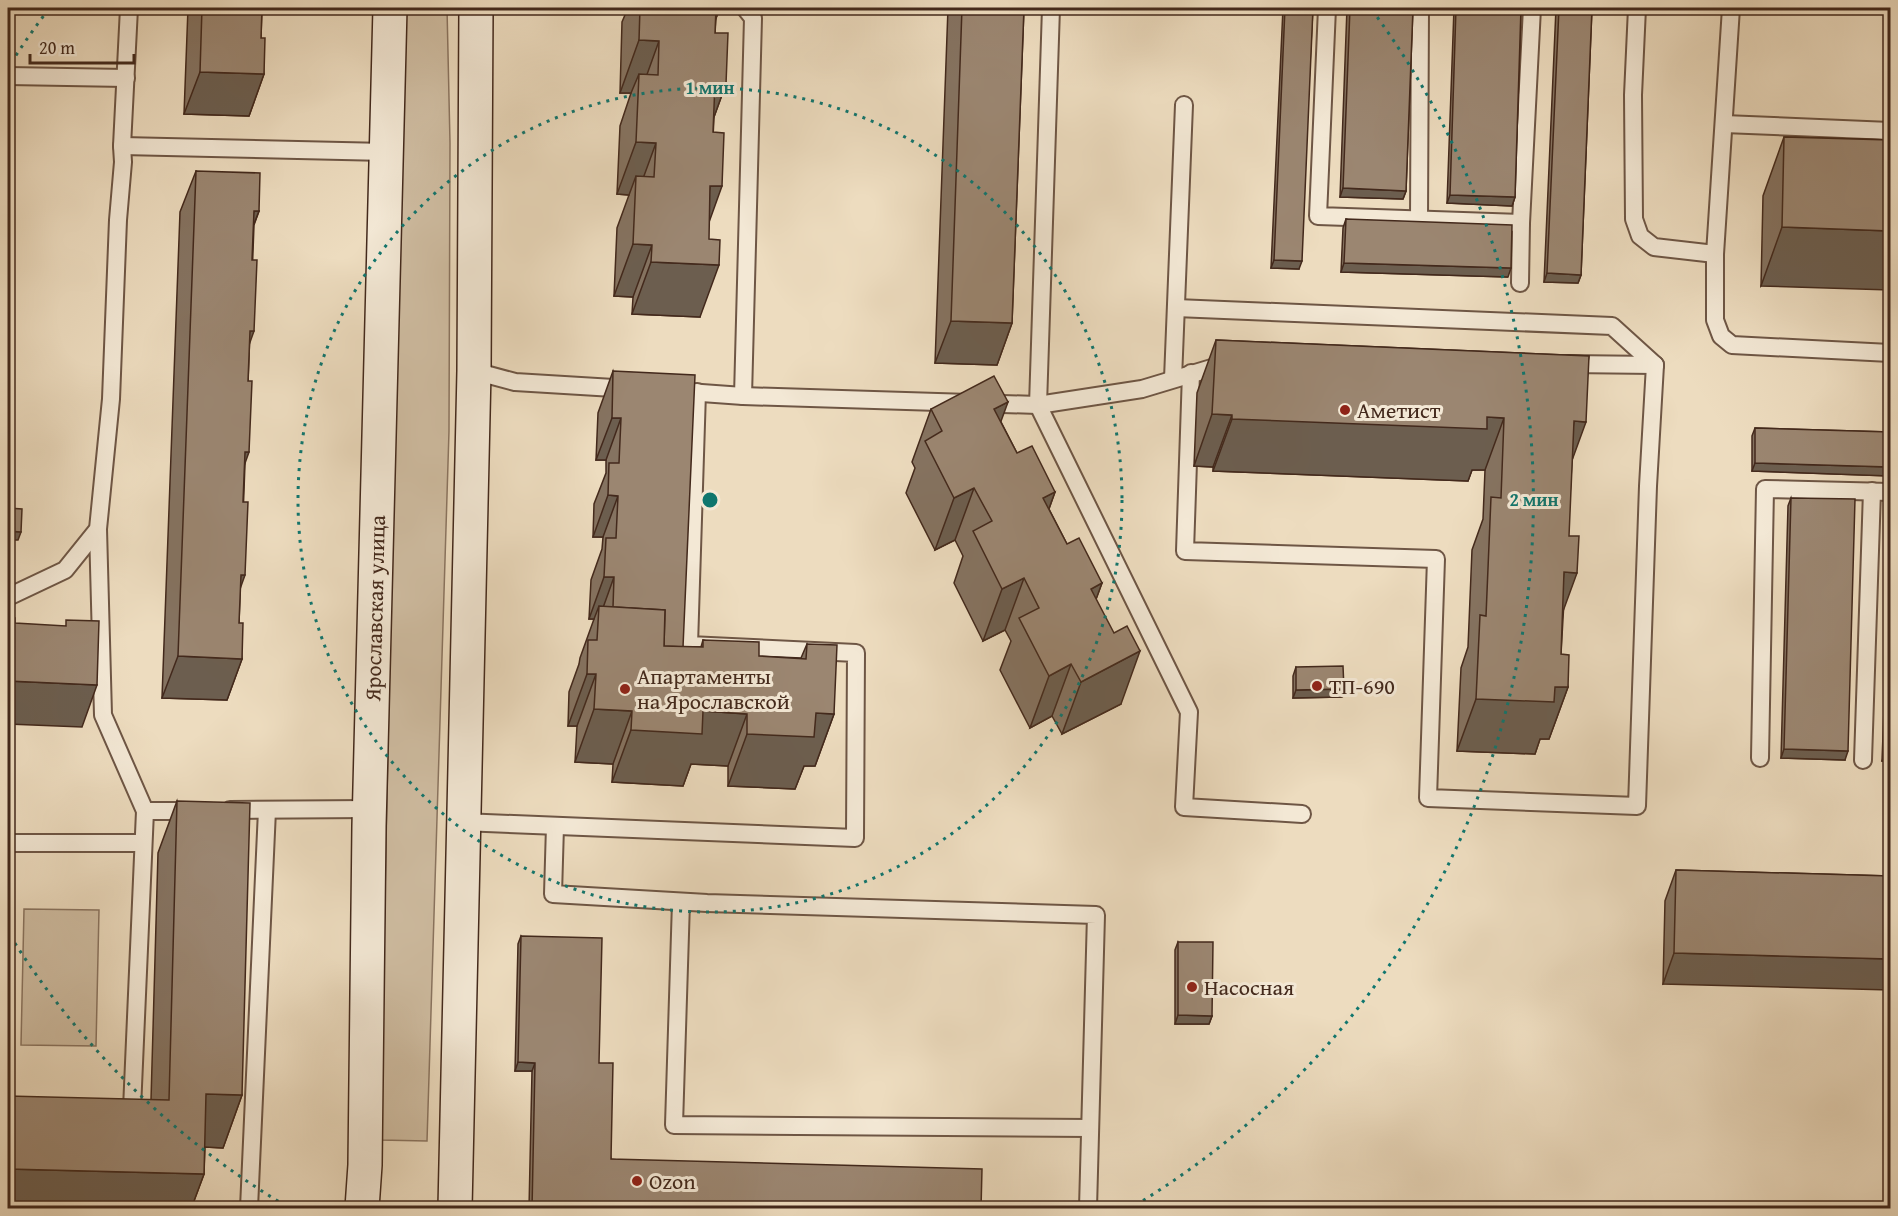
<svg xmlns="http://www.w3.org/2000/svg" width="1898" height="1216" font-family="'Gentium Book Plus',serif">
<rect width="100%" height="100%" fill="#eddcbf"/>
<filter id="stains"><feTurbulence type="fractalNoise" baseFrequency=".00333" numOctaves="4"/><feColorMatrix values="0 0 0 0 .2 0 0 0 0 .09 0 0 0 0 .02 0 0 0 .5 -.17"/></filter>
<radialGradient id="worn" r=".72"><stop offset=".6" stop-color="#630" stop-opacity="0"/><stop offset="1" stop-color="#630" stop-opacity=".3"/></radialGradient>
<g fill="#d0bea3" stroke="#8a7460" stroke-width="1.5">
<polygon points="403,8 447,8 450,143 449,431 427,1141 380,1140"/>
<polygon points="24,909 99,910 96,1046 21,1045"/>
</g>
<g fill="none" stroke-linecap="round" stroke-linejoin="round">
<defs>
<g id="service">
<polyline points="1051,8 1038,405 1189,712 1184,807 1302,814"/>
<polyline points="1327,8 1318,216 1521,223 1532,8"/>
<polyline points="1637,8 1633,95 1634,219 1640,236 1654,247 1715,254 1731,8"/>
<polyline points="8,76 126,78"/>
<polyline points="1724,124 1890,131"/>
<polyline points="122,146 386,152"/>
<polyline points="1419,219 1420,8"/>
<polyline points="1715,254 1715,320 1721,336 1732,345 1890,353"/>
<polyline points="1520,283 1521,223"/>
<polyline points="1176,308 1612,326 1655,365"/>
<polyline points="1568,364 1655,365"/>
<polyline points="474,371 515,382 630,389"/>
<polyline points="1191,373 1185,551 1436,559 1428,798 1637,806 1648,486 1655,365"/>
<polyline points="1173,379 1184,105"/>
<polyline points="674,391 743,396 1038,405 1142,389 1225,364"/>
<polyline points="743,396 753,18 745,8"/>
<polyline points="98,529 103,715 145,811 132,1109 119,1109"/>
<polyline points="8,597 65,570 98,529 111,399 118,220 123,162 122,146 129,8"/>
<polyline points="1760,758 1765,489 1890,492"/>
<polyline points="1863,760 1872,491"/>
<polyline points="230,810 370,809"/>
<polyline points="145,811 195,811"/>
<polyline points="462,822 855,838 856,653 689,645 697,392"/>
<polyline points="555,826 553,894 707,903 1096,915 1088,1208"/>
<polyline points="8,843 143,843"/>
<polyline points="681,902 674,1125 1090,1128"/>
<polyline points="249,1208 267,810"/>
</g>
<g id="secondary">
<path id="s1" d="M362,1208L365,1165L369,826L390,8"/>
<polyline points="455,1208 474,371 476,8"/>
</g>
</defs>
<use href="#service" stroke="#6e5645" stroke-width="20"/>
<use href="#secondary" stroke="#43291c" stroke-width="36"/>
<use href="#service" stroke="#f3e8d5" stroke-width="16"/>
<use href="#secondary" stroke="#f3e8d5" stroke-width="33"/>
</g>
<g fill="#857361" stroke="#43291c" stroke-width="1.5">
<polygon points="188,8 262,8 261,38 264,74 249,116 184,114"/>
<polygon points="628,8 720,8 716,18 715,33 726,84 714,117 709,221 700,317 632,314 633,297 614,296 617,228 629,195 617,194 620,126 631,93 620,93 622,22"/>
<polygon points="948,8 1024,8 1012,323 997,365 935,363"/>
<polygon points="1283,8 1313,8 1299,269 1271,268"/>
<polygon points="1347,8 1413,8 1406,191 1403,199 1340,197"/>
<polygon points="1454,8 1521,8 1515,197 1512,206 1447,203"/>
<polygon points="1556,8 1592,8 1581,275 1578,283 1544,282"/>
<polygon points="1784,137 1890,140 1761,286 1763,196"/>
<polygon points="196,171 259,211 254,225 239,623 242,659 227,700 162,698 180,212"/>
<polygon points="1346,219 1508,277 1341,272 1343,228"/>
<polygon points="1216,340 1589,356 1572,461 1561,654 1568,687 1549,739 1540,739 1535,754 1457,751 1461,668 1468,647 1472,550 1483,519 1485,470 1472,470 1468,481 1213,471 1213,467 1194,466 1197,393"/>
<polygon points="613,371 683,647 701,647 703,640 759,656 801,658 807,644 834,714 815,766 804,766 795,789 728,786 728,766 691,764 683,786 612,782 613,764 575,762 577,726 568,726 569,692 579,664 580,658 594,619 589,619 591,580 602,549 603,537 593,537 594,504 606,473 606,460 596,460 598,413"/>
<polygon points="931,409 1001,422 1017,453 1055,492 1049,509 1067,544 1102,583 1096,599 1121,704 1062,734 1052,716 1030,728 1000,670 1011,641 1005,630 983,641 954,583 963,556 955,540 935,550 906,493 915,468 912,462"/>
<polygon points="1755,428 1890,432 1890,476 1752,471 1752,436"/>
<polygon points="1791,498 1845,760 1781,758 1788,506"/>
<polygon points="1890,553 1890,762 1882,761"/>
<polygon points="1296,667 1341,697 1293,698 1293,676"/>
<polygon points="177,801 242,1095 223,1148 205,1147 204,1174 191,1209 8,1209 151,1100 158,853"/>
<polygon points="1676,870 1890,876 1663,984 1665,901"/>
<polygon points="521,936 599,1063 611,1159 981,1209 529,1209 532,1071 515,1071 518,944"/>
<polygon points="1178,942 1212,1016 1209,1024 1175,1024 1175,950"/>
</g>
<g fill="#6c5e4f" stroke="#43291c" stroke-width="1.5">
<polygon points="708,8 720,8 710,34"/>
<polygon points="639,40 659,41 640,94 639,74 631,93 620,93"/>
<polygon points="200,72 264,74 249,116 184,114"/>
<polygon points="715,83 726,84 707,136"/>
<polygon points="636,142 656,143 637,195 636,176 629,195 617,194"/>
<polygon points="710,186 722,186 703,239"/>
<polygon points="1343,188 1406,191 1403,199 1340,197"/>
<polygon points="1450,195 1515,197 1512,206 1447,203"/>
<polygon points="254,211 259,211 243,252"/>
<polygon points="1782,227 1890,231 1890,290 1761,286"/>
<polygon points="633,244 652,245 633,297 614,296"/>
<polygon points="1274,260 1302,261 1299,269 1271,268"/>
<polygon points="651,262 719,265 700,317 632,314"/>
<polygon points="1344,263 1511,268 1508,277 1341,272"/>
<polygon points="1547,273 1581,275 1578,283 1544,282"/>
<polygon points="951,321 1012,323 997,365 935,363"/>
<polygon points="250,331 254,331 239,373"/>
<polygon points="1008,402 989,454 994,409"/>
<polygon points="1212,414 1232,415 1213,467 1194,466"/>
<polygon points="1487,417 1504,418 1485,470 1472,470 1468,481 1213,471 1232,419"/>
<polygon points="612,418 621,418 606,460 596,460"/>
<polygon points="1574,421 1586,422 1567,474"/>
<polygon points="245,452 249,452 234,494"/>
<polygon points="1755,463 1890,467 1890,476 1752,471"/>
<polygon points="974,488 955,540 935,550 954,498"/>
<polygon points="1055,492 1036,544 1043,498"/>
<polygon points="608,495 618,496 603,537 593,537"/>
<polygon points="8,531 21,532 18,540 8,540"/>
<polygon points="1564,572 1577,573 1558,625"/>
<polygon points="241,575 245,575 230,617"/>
<polygon points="604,577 614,577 599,619 599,606 594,619 589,619"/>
<polygon points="1024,578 1005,630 983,641 1002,589"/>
<polygon points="1102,583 1083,635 1091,589"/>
<polygon points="1140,651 1121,704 1062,734 1081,682"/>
<polygon points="178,656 242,659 227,700 162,698"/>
<polygon points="1071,664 1052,716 1030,728 1049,676"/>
<polygon points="587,674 596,674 577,726 568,726"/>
<polygon points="8,681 97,685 82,727 8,724"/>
<polygon points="1555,687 1568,687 1549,739 1540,739 1535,754 1457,751 1476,699"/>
<polygon points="1344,689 1341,697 1293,698 1296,690"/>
<polygon points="594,709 632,711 613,764 575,762"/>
<polygon points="703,711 747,714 728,766 691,764 683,786 612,782 631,730"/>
<polygon points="816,713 834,714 815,766 804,766 795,789 728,786 747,734"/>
<polygon points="1784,749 1848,751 1845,760 1781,758"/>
<polygon points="1886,753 1890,753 1890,762 1882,761"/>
<polygon points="1674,953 1890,959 1890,990 1663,984"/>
<polygon points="1178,1015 1212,1016 1209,1024 1175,1024"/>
<polygon points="518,1062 535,1063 532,1071 515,1071"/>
<polygon points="206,1094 242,1095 223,1148 187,1146"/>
<polygon points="8,1169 204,1174 191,1209 8,1209"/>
</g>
<g fill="#9b8671" stroke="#43291c" stroke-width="1.5">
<polygon points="202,8 262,8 261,38 265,38 264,74 200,72"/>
<polygon points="640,8 716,8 715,33 728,33 726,84 715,83 713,132 724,133 722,186 710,186 709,239 720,240 719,265 651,262 652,245 633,244 636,176 654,177 656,143 636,142 639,74 658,75 659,41 639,40"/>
<polygon points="962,8 1024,8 1012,323 951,321"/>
<polygon points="1285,8 1313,8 1302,261 1274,260"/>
<polygon points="1350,8 1413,8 1406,191 1343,188"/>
<polygon points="1456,8 1521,8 1515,197 1450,195"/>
<polygon points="1559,8 1592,8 1581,275 1547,273"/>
<polygon points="1784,137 1890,140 1890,231 1782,227"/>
<polygon points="196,171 260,173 259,211 254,211 252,260 257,260 254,331 250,331 248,381 252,381 249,452 245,452 243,502 248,502 245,575 241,575 239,623 243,623 242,659 178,656"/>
<polygon points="1346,219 1512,225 1511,268 1344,263"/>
<polygon points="1216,340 1589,356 1586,422 1574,421 1569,536 1579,536 1577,573 1564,572 1561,654 1569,655 1568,687 1555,687 1554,702 1476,699 1480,615 1486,616 1491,497 1501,498 1504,418 1487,417 1487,429 1232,419 1232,415 1212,414"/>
<polygon points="613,371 695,375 683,647 664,646 665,610 613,607 614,577 604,577 606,538 616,538 618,496 608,495 609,463 619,463 621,418 612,418"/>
<polygon points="994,376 1008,402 994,409 1017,453 1032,446 1055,492 1043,498 1067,544 1079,538 1102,583 1091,589 1114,633 1127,626 1140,651 1081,682 1071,664 1049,676 1019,618 1039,608 1024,578 1002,589 973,531 992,521 974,488 954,498 925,441 942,431 931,409"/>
<polygon points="1755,428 1890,432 1890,467 1755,463"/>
<polygon points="1791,498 1855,499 1848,751 1784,749"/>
<polygon points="8,508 22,509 21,532 8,531"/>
<polygon points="599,606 665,610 664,646 703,647 703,640 759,642 759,656 806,659 807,644 837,645 834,714 816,713 814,737 747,734 747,714 703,711 702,734 631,730 632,711 594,709 596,674 587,674 588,640 597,640"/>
<polygon points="8,618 15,618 15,623 66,626 66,620 99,621 97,685 8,681"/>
<polygon points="1890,624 1890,753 1886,753"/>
<polygon points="1343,666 1344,689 1296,690 1296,667"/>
<polygon points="177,801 250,803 242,1095 206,1094 204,1174 8,1169 8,1096 169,1100"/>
<polygon points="1676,870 1890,876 1890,959 1674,953"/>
<polygon points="521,936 602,938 599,1063 613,1063 611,1159 982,1169 981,1209 532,1209 535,1063 518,1062"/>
<polygon points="1178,942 1213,942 1212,1016 1178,1015"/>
</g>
<g fill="none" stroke="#0f766e" stroke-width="3" stroke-dasharray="3 6">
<circle cx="710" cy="500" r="412"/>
<path d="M286 1206A824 824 0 0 1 11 937M11 63A824 824 0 0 1 48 10M1372 10A824 824 0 0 1 1134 1206"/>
</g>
<g fill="#8f2418" stroke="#f3e8d5" stroke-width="2">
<circle cx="1345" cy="410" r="6"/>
<circle cx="1317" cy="686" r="6"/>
<circle cx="625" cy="689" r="6"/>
<circle cx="1192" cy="987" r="6"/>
<circle cx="637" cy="1181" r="6"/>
</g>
<g text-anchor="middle" stroke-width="6" stroke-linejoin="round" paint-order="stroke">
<g font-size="22" fill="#43291c" stroke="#f3e8d5" text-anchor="start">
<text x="1357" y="418">Аметист</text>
<text x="637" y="684">Апартаменты<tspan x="637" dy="25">на Ярославской</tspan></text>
<text x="1329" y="694">ТП-690</text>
<text x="1204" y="995">Насосная</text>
<text x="649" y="1189">Ozon</text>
</g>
<g font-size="22" fill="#43291c" stroke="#f3e8d5">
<text dy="8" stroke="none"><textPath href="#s1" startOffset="600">Ярославская улица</textPath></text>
</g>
</g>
<circle cx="710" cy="500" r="9" fill="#0f766e" stroke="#f3e8d5" stroke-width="3"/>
<g font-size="18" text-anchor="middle" font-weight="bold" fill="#0f766e" stroke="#f3e8d5" stroke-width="6" stroke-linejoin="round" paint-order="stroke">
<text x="710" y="94">1 мин</text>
<text x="1534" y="506">2 мин</text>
</g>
<rect width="1898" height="1216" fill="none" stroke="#eddcbf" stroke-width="30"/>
<rect x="9" y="9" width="1880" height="1198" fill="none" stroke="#43291c" stroke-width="3"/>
<rect x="15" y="15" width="1868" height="1186" fill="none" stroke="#43291c" stroke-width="1.5"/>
<path d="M30 54v9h104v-9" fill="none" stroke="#43291c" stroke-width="3"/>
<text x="39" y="54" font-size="18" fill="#43291c" stroke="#f3e8d5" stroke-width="4.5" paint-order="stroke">20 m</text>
<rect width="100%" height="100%" filter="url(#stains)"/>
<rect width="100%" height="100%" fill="url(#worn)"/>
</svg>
